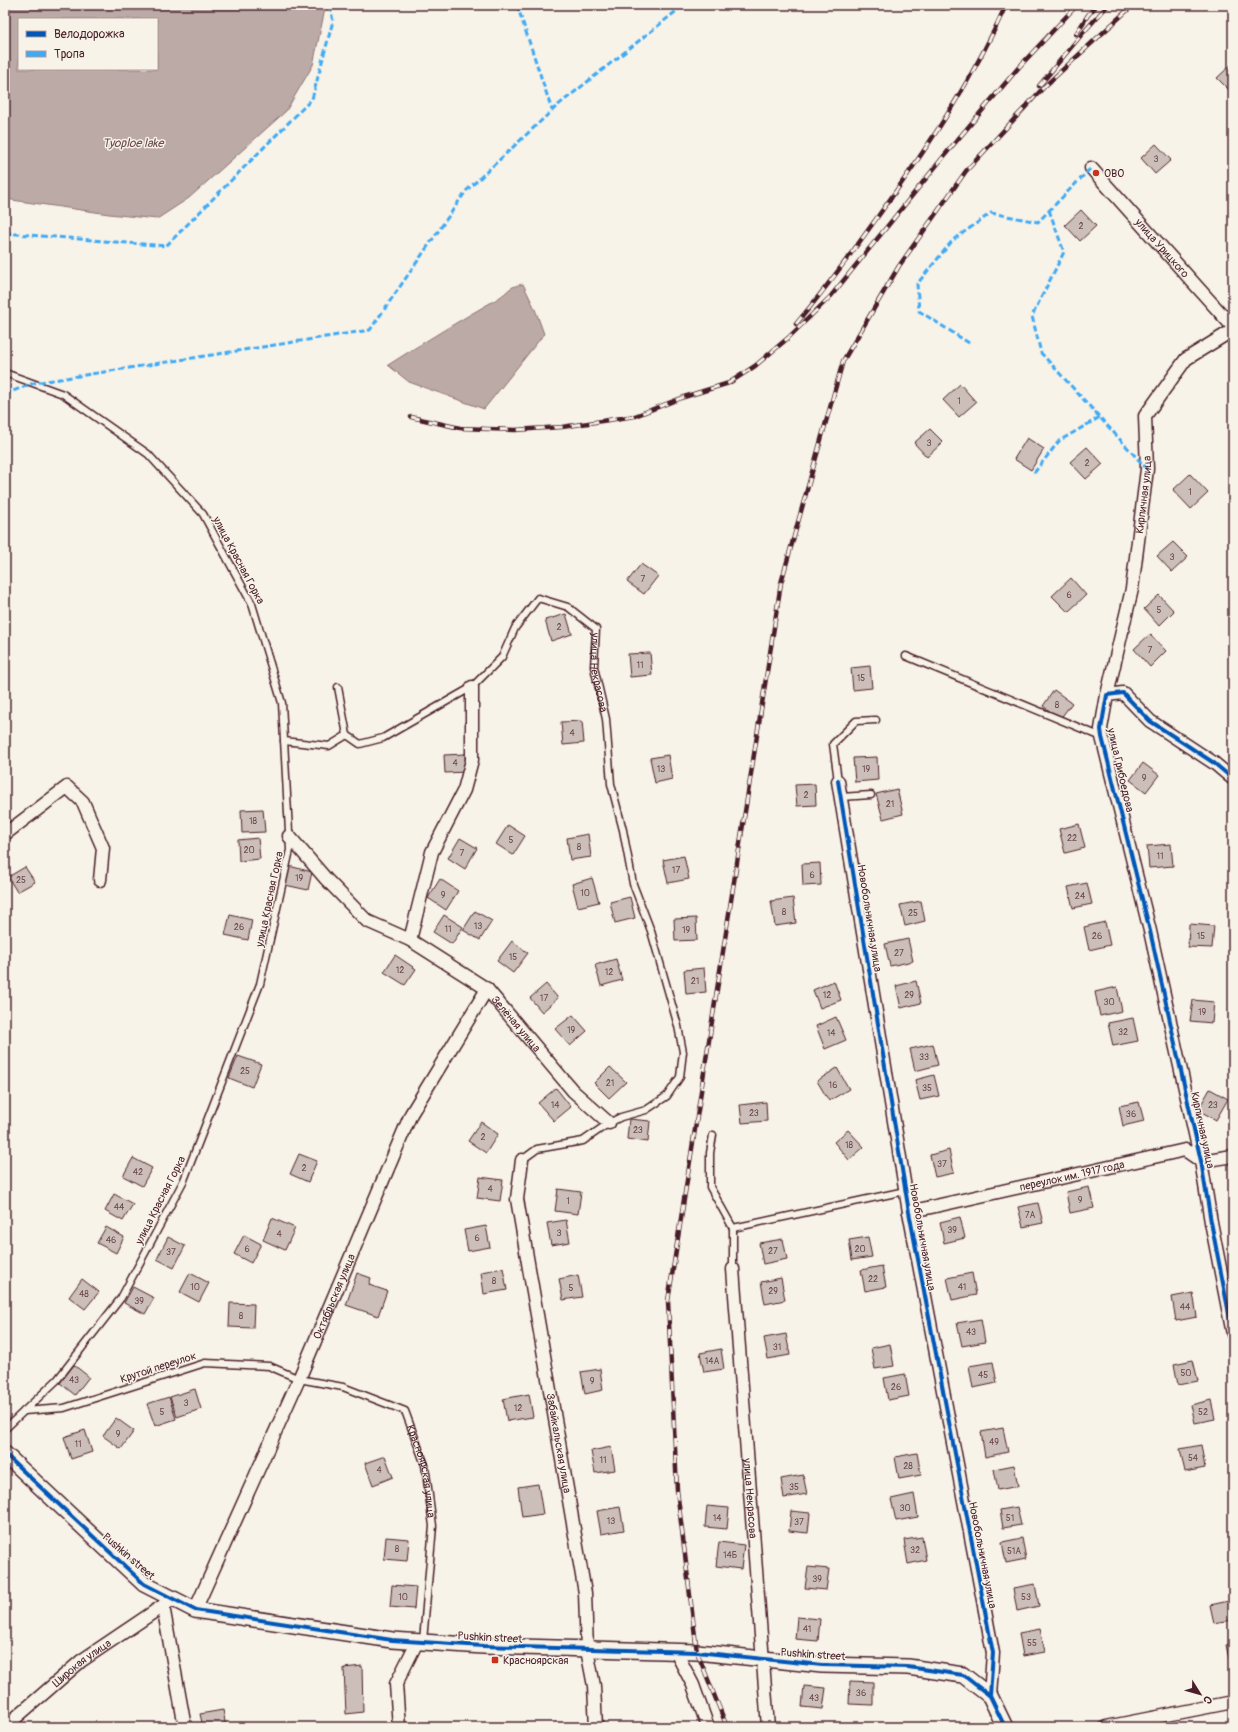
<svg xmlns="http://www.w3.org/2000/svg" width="1238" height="1732" font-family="Pangolin,sans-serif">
<rect width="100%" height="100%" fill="#f7f3e8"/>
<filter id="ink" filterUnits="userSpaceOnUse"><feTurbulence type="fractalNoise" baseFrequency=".025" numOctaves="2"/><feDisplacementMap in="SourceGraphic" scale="8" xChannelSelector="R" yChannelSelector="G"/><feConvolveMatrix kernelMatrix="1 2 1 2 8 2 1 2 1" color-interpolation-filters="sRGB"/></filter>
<g filter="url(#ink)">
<g fill="#bcaaa7" stroke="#8e7275" fill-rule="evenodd">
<path d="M5,5H324L325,9L313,65L286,111L189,198L157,219L109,214L5,199ZM19,19H157V69H19Z"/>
<path d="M523,284L535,309L544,334L484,409L409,382L388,365C424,342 460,320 497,299C510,291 507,287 523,284Z"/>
</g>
<g fill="#ccbfb9" stroke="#4a1f2b">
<polygon points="1233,63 1233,94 1217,78"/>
<polygon points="1156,144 1171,160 1155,174 1141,158"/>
<polygon points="1081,210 1096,226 1080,241 1065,225"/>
<polygon points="960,384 976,402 959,417 943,400"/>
<polygon points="930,429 943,442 927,457 914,443"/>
<polygon points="1027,438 1044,449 1031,470 1014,459"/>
<polygon points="1087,447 1103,464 1086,479 1070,462"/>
<polygon points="1190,474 1208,493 1191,509 1173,490"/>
<polygon points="1173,542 1188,557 1172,572 1157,556"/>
<polygon points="641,564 658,576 644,594 627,582"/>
<polygon points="1071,578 1086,595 1068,612 1052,596"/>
<polygon points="1159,595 1174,611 1159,626 1144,609"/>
<polygon points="566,614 572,634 551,641 545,620"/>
<polygon points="1150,634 1166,651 1150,667 1134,649"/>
<polygon points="650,653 652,675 630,677 628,654"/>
<polygon points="870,666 872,688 853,690 851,668"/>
<polygon points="1054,690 1072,703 1060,719 1043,706"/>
<polygon points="582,721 584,743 563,745 561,722"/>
<polygon points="465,754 466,772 445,773 444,755"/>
<polygon points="668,755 672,779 655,783 650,758"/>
<polygon points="877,757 878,780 855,782 853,758"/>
<polygon points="1143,763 1159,775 1146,792 1130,780"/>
<polygon points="815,784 816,805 797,806 795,785"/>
<polygon points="897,789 903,814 883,819 876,794"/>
<polygon points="263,809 265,832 242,833 241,810"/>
<polygon points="1079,824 1085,848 1065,853 1059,829"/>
<polygon points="508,825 525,836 513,855 496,844"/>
<polygon points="588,834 591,857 570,860 567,838"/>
<polygon points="258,838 260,859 239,861 238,840"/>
<polygon points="460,838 477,848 465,869 448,858"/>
<polygon points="1171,844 1173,866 1149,868 1147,846"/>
<polygon points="684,856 689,879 668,883 663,860"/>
<polygon points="820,863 821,885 803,886 802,864"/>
<polygon points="289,866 312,872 308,890 285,885"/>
<polygon points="25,867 35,882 17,892 8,877"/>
<polygon points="592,878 599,902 578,907 572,884"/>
<polygon points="440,879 458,891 446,910 428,898"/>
<polygon points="1087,883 1092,904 1073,908 1068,887"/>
<polygon points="630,897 635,918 615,923 610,902"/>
<polygon points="793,898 796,923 775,926 771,901"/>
<polygon points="921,901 925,921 905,926 900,905"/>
<polygon points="475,911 492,921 480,940 463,930"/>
<polygon points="230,915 252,920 248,940 225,935"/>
<polygon points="444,915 463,927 452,944 433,932"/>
<polygon points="696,918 697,940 675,941 674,919"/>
<polygon points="1105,922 1110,945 1089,950 1084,927"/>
<polygon points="1189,924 1214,926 1212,948 1188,947"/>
<polygon points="908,939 913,961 890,966 885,944"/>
<polygon points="512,941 528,953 513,973 497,961"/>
<polygon points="395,955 416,969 405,985 384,972"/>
<polygon points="616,959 622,980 601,986 595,965"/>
<polygon points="704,968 706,992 686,994 684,970"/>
<polygon points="834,981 841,1000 820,1008 813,990"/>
<polygon points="916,981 921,1003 901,1008 896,986"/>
<polygon points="546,984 558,998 542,1012 530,998"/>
<polygon points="1117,987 1122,1011 1100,1016 1095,992"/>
<polygon points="1193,1000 1214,1002 1212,1023 1190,1021"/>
<polygon points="573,1015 587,1031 570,1046 555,1029"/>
<polygon points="836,1017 846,1040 825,1049 816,1026"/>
<polygon points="1133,1018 1138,1041 1113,1046 1108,1023"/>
<polygon points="933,1044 938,1065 915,1071 910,1049"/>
<polygon points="238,1056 261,1064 252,1087 229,1078"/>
<polygon points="610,1067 626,1082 609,1098 594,1083"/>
<polygon points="837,1068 849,1089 829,1101 817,1081"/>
<polygon points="934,1075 939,1096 920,1100 915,1080"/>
<polygon points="556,1088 571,1107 554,1121 538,1103"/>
<polygon points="1210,1089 1228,1099 1216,1120 1198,1110"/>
<polygon points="766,1102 767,1121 742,1123 740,1105"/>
<polygon points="1139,1102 1144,1121 1123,1126 1119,1106"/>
<polygon points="629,1119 650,1121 648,1142 627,1139"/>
<polygon points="481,1122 498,1134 486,1153 468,1141"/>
<polygon points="848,1130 864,1147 849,1160 834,1142"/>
<polygon points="949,1150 954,1173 935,1177 930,1155"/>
<polygon points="299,1154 317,1161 308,1182 290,1174"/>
<polygon points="133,1158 152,1168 142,1186 123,1176"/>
<polygon points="480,1177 503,1180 500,1201 477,1198"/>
<polygon points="1089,1187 1094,1208 1070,1213 1066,1192"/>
<polygon points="558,1189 581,1192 578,1214 555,1211"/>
<polygon points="114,1194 133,1204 123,1221 105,1211"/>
<polygon points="1038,1203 1043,1223 1023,1227 1018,1207"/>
<polygon points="960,1217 965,1238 944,1243 940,1222"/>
<polygon points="272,1218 295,1228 285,1250 263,1240"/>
<polygon points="566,1220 570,1242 551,1245 547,1223"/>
<polygon points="486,1226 490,1247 468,1251 464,1230"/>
<polygon points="106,1227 124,1237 116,1253 97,1243"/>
<polygon points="244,1235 261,1244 251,1263 234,1254"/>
<polygon points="168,1237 185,1246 174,1268 157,1259"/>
<polygon points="868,1237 872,1257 852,1260 849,1240"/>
<polygon points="783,1239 787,1259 763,1264 759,1243"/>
<polygon points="882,1266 886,1287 865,1291 861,1270"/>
<polygon points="503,1268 507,1290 484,1294 481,1272"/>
<polygon points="190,1273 209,1283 199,1302 180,1292"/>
<polygon points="357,1273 371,1278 369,1285 387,1291 378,1316 346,1305"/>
<polygon points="972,1273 976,1295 952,1300 947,1278"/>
<polygon points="578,1275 582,1297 563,1300 559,1279"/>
<polygon points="781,1278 785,1300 765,1304 761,1282"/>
<polygon points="82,1279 99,1292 85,1309 69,1297"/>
<polygon points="133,1287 154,1298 145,1314 124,1303"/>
<polygon points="1193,1293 1197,1317 1176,1321 1172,1297"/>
<polygon points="230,1303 254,1304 253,1328 229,1327"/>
<polygon points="981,1319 985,1342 962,1346 957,1323"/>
<polygon points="786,1334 790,1355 768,1359 764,1338"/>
<polygon points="890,1344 894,1366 875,1369 871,1348"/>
<polygon points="721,1349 724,1369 704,1372 700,1353"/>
<polygon points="1193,1360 1198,1381 1178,1385 1174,1364"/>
<polygon points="993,1362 997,1383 973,1388 969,1366"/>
<polygon points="74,1365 89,1377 75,1395 60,1383"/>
<polygon points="600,1369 603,1390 585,1394 581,1372"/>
<polygon points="905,1374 909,1396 888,1400 884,1378"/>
<polygon points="195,1389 201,1409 177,1417 170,1397"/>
<polygon points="529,1394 533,1417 507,1421 503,1399"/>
<polygon points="169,1397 176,1419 155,1426 147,1404"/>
<polygon points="1211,1400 1215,1419 1195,1423 1191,1405"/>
<polygon points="116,1418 134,1431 121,1449 103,1436"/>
<polygon points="1003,1428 1008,1452 985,1457 981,1432"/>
<polygon points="85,1430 92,1452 71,1459 64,1437"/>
<polygon points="1201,1445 1205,1468 1185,1472 1180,1449"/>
<polygon points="611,1447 615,1470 595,1473 591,1451"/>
<polygon points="917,1453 921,1475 899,1479 895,1457"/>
<polygon points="385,1456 393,1477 373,1485 365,1463"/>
<polygon points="1014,1465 1018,1486 998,1490 994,1469"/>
<polygon points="803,1475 807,1494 784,1498 781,1479"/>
<polygon points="538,1484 543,1514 522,1517 518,1487"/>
<polygon points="914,1494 918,1517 896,1521 891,1499"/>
<polygon points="707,1506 729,1508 727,1529 705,1527"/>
<polygon points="620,1507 624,1530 601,1534 597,1511"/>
<polygon points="1017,1507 1021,1525 1003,1528 1000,1510"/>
<polygon points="791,1511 810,1513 808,1533 789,1531"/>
<polygon points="386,1537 409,1539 407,1561 384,1559"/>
<polygon points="922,1537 926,1560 908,1564 904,1540"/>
<polygon points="1022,1538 1026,1559 1006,1563 1002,1542"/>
<polygon points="719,1542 744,1545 741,1569 716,1566"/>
<polygon points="808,1567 829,1569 826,1590 805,1588"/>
<polygon points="1035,1584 1039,1606 1017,1611 1013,1588"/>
<polygon points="392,1585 416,1587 414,1609 390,1607"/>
<polygon points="1229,1601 1232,1620 1214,1623 1210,1605"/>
<polygon points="797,1617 820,1619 818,1641 795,1639"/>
<polygon points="1040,1629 1045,1652 1023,1656 1019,1633"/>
<polygon points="1233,1644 1233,1664 1230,1664 1226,1645"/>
<polygon points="362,1666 363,1712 346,1714 344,1668"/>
<polygon points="850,1681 873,1682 873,1705 849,1704"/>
<polygon points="804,1686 826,1688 823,1709 802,1707"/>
<polygon points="223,1710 226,1727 203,1727 200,1714"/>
</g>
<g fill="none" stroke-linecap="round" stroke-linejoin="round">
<defs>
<g id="service">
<polyline points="5,373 63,394 148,454 203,514 252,604 282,703 290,850 260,984 184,1180 121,1298 57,1380 5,1429"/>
<polyline points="906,656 1102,737"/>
<path id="s1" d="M347,735L360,744L383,738L472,687L502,657L515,628L538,598L568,607L596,629L594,667L606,719L611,784L623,830L633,884L651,931L678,1026L683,1052L680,1077L667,1096L646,1110L621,1117L609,1123L583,1141L537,1149L522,1160"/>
<polyline points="284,741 329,746 347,735 338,687"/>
<polyline points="838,781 833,744 856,721 876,720"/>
<polyline points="841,797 871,795"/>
<polyline points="713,1135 710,1153 710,1187 733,1228 733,1269"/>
<polyline points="733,1228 905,1191"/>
<path id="s2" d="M24,1411L64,1408L205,1363L269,1366L299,1379L343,1387L405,1411L425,1465L433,1526L423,1641"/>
</g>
<g id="minor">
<path id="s3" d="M1091,168L1233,327"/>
<path id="s4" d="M1107,695L1132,589L1147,469L1145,416L1186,359L1233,330"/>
<polyline points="1233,779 1214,763 1150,721 1123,693 1107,695 1101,729 1102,737 1150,931 1201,1161 1211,1222 1233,1334"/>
<polyline points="838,781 909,1212 993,1653 990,1696"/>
<polyline points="5,834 67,787 83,802 103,848 100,880"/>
<path id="s5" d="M289,836L326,879L367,921L410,940L487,989L573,1091L609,1123"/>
<polyline points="410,940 432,852 464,790 472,760 472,687"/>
<path id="s6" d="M522,1160L517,1199L585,1593L587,1650L594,1686L596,1727"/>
<path id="s7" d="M909,1212L1185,1150L1201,1161L1233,1156"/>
<path id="s8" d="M733,1269L768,1727"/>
<polyline points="163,1606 185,1727"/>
<path id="s9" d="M195,1610L299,1379L411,1114L487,989"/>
<polyline points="676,1652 693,1685 708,1727"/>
<path id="s10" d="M5,1727L81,1661L173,1599"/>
<polyline points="399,1727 396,1684 417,1642"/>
<polyline points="1106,1727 1233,1702"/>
</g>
<polyline id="tertiary" points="5,1454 144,1584 195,1610 392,1640 483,1646 697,1652 822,1665 908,1667 963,1675 990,1696 1005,1727"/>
</defs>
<use href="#service" stroke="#4a1f2b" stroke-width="9"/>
<use href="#minor" stroke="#4a1f2b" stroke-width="15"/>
<use href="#tertiary" stroke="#4a1f2b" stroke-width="18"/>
<use href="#service" stroke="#f7f3e8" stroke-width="6"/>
<use href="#minor" stroke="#f7f3e8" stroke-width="12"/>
<use href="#tertiary" stroke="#f7f3e8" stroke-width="15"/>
<defs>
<g id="rail">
<polyline points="1076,34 1088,15 1097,5"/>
<polyline points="1039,86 1082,34 1108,5"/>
<path d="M796,324C828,286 857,246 886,205C932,141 974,77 1006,5"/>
<polyline points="411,417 460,428 515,430 562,427 635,416 684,397 729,383 755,366 788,338 831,296 953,145 1019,67 1077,5"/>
<polyline points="727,1727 697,1652 677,1490 668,1301 781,583 843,361 899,266 966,171 1045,86 1133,5"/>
</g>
</defs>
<use href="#rail" stroke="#4a1f2b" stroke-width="4.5"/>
<use href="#rail" stroke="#f7f3e8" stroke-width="3" stroke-dasharray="9" stroke-linecap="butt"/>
<g stroke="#3fa9f5" stroke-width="3" stroke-dasharray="6 3" stroke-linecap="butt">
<polyline points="517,5 552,110"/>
<polyline points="1049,210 1064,252 1032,316 1041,353 1147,469"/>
<polyline points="5,233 166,246 312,99 333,21 330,5"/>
<polyline points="969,343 919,311 917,284 953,240 991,213 1038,222 1091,168"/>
<polyline points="5,394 34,383 370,330 466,191 557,106 684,5"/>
<polyline points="1034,473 1059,441 1100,417"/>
</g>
<defs>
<g id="cycleway">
<polyline points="1233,779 1214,763 1150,721 1123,693 1107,695 1101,729 1102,737 1150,931 1201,1161 1211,1222 1233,1334"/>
<polyline points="838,781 909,1212 993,1653 990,1696"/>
<polyline points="5,1454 144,1584 195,1610 392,1640 483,1646 697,1652 822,1665 908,1667 963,1675 990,1696 1005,1727"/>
</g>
</defs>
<use href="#cycleway" stroke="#f7f3e8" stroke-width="6"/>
<use href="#cycleway" stroke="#0057b8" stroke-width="4"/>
</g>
</g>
<g fill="#c8321e" stroke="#f7f3e8" stroke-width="1.5">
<circle cx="1096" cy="173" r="4"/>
<rect x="491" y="1656" width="8" height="8" rx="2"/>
</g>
<g text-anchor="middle" stroke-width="3" stroke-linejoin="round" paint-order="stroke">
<g font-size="9" fill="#6a474e">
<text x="1156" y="162">3</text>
<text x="1081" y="229">2</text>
<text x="959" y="404">1</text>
<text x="929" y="446">3</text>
<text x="1087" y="466">2</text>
<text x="1190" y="495">1</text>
<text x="1172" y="560">3</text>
<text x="643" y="582">7</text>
<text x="1069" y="598">6</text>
<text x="1159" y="613">5</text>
<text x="559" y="630">2</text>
<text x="1150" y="653">7</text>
<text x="640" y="668">11</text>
<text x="861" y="681">15</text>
<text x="1057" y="708">8</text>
<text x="572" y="736">4</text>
<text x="455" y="766">4</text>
<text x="661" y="772">13</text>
<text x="866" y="772">19</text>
<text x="1144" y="781">9</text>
<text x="806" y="798">2</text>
<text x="890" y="807">21</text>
<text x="253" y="824">18</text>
<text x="1072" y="841">22</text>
<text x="511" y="843">5</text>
<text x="579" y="850">8</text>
<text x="249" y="853">20</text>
<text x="462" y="856">7</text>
<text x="1160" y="859">11</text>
<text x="676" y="873">17</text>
<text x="812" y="878">6</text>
<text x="299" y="881">19</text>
<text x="21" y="883">25</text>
<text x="585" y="896">10</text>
<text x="443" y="898">9</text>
<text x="1080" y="899">24</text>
<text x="784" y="915">8</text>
<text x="913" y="916">25</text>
<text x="478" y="929">13</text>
<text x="239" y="930">26</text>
<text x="448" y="932">11</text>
<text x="686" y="933">19</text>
<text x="1097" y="939">26</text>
<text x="1201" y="939">15</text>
<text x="899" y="956">27</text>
<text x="513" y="960">15</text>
<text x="400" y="973">12</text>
<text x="609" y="975">12</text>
<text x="695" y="984">21</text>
<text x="827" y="998">12</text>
<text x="909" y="998">29</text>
<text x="544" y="1001">17</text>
<text x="1109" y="1005">30</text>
<text x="1202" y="1015">19</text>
<text x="571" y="1033">19</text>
<text x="1123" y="1035">32</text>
<text x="831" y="1036">14</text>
<text x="924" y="1060">33</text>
<text x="245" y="1074">25</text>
<text x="610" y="1086">21</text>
<text x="833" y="1088">16</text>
<text x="927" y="1091">35</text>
<text x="555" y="1108">14</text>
<text x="1213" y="1108">23</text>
<text x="754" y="1116">23</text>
<text x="1131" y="1117">36</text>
<text x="638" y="1133">23</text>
<text x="483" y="1140">2</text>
<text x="849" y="1148">18</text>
<text x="942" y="1167">37</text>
<text x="304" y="1171">2</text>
<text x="138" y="1175">42</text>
<text x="490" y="1192">4</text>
<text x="1080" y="1203">9</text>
<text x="568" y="1204">1</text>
<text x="119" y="1210">44</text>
<text x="1030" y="1218">7А</text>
<text x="952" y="1233">39</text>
<text x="559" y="1236">3</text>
<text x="279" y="1237">4</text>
<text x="477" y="1241">6</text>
<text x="111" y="1243">46</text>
<text x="247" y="1252">6</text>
<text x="860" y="1252">20</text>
<text x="773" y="1254">27</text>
<text x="171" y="1255">37</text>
<text x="873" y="1282">22</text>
<text x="494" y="1284">8</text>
<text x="195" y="1290">10</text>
<text x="962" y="1290">41</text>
<text x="571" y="1291">5</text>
<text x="773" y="1294">29</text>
<text x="84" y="1297">48</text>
<text x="139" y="1304">39</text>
<text x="1185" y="1310">44</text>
<text x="241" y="1319">8</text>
<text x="971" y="1335">43</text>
<text x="777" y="1350">31</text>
<text x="712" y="1364">14А</text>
<text x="1186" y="1376">50</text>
<text x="983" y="1378">45</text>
<text x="74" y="1383">43</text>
<text x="592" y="1384">9</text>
<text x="896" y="1390">26</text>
<text x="186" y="1406">3</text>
<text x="518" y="1411">12</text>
<text x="162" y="1415">5</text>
<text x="1203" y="1415">52</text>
<text x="118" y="1437">9</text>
<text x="994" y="1445">49</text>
<text x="78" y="1447">11</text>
<text x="1193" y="1461">54</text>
<text x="603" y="1463">11</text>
<text x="908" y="1469">28</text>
<text x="379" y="1473">4</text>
<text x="794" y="1490">35</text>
<text x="905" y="1511">30</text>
<text x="717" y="1521">14</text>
<text x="1010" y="1521">51</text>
<text x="611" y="1524">13</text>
<text x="799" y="1525">37</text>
<text x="397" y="1552">8</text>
<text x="915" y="1553">32</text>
<text x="1014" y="1554">51А</text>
<text x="730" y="1558">14Б</text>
<text x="817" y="1582">39</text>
<text x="403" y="1600">10</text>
<text x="1026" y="1600">53</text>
<text x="807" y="1632">41</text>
<text x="1032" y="1646">55</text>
<text x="861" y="1696">36</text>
<text x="814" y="1701">43</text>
</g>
<g font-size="11" fill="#4a1f2b" stroke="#f7f3e8" text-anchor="start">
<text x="1104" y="177">ОВО</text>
<text x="503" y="1664">Красноярская</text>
</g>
<g font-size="11" fill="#4a1f2b" stroke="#f7f3e8">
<text dy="4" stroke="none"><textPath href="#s3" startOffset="107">улица Урицкого</textPath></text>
<text dy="4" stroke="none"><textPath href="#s4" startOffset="204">Кирпичная улица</textPath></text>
<text transform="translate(239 560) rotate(62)" y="4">улица Красная Горка</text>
<text dy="4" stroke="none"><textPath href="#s1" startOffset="365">улица Некрасова</textPath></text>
<text transform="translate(1121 770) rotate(77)" y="4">улица Грибоедова</text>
<text transform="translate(269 899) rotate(-78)" y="4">улица Красная Горка</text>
<text transform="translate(870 918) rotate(81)" y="4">Новобольничная улица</text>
<text dy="4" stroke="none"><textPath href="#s5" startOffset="299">Зелёная улица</textPath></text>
<text transform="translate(1203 1130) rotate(78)" y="4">Кирпичная улица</text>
<text dy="4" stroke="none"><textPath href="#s7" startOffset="167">переулок им. 1917 года</textPath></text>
<text transform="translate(160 1200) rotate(-63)" y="4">улица Красная Горка</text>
<text transform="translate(923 1237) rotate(80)" y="4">Новобольничная улица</text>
<text dy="4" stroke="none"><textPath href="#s9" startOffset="343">Октябрьская улица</textPath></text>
<text transform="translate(158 1367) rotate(-18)" y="4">Крутой переулок</text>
<text dy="4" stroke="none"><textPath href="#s6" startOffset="287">Забайкальская улица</textPath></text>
<text dy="4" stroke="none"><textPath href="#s2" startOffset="459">Красноярская улица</textPath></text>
<text dy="4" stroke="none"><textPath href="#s8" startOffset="230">улица Некрасова</textPath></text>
<text transform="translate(983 1555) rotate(79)" y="4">Новобольничная улица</text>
<text transform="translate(129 1556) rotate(41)" y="4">Pushkin street</text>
<text transform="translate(490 1637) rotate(3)" y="4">Pushkin street</text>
<text transform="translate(813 1654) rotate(4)" y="4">Pushkin street</text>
<text dy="4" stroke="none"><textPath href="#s10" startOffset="100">Широкая улица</textPath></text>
</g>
<g font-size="12" font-style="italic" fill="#6c4950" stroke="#f7f3e8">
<text x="133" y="147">Tyoploe lake</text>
</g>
</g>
<rect width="1238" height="1732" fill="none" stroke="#f7f3e8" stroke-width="20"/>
<rect x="10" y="10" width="1218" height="1712" fill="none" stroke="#4a1f2b" stroke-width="1.5" filter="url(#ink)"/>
<rect x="18" y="18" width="140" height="52" fill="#f7f3e8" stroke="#b29e9c"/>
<rect x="26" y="31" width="20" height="6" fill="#0057b8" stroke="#b29e9c"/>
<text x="54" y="38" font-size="12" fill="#4a1f2b">Велодорожка</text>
<rect x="26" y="51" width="20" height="6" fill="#3fa9f5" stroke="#b29e9c"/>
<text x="54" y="58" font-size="12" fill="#4a1f2b">Тропа</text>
<g transform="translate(1200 1694) rotate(127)" stroke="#f7f3e8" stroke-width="3" paint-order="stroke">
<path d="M0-3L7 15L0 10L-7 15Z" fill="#4a1f2b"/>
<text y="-6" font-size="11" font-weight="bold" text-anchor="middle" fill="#4a1f2b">С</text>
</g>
</svg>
